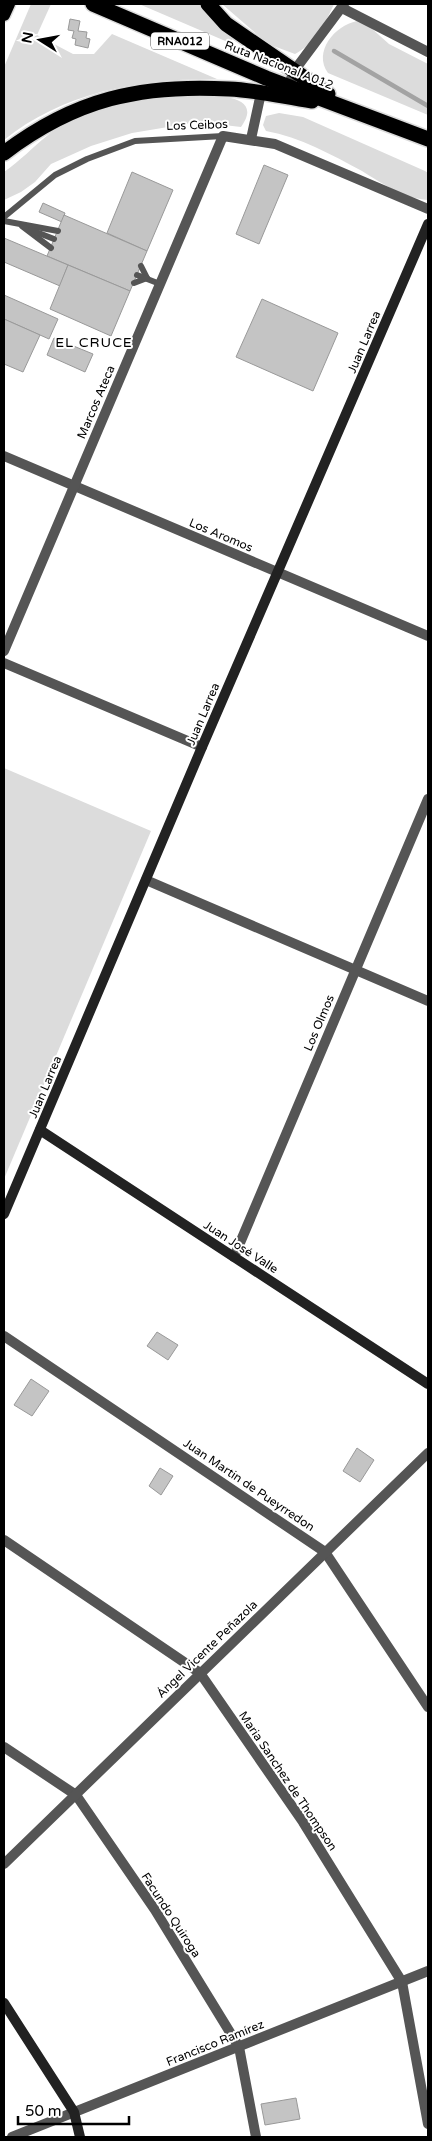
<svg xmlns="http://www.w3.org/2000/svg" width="432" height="2141" font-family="'Varela Round',sans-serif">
<rect width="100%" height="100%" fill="#fff"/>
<g fill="#dcdcdc">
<path d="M31,4H51L37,35L73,54H94L112,34L217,79C142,78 63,92 4,140V67Z"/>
<polygon points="139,4 202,4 233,38 230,43"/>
<path d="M222,4H334C325,24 314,44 295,54L268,44Z"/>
<path d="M357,21L370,27L389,44L428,64V115L328,73C313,52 334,26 357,21Z"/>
<path d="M194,94C214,96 265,94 241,127L198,122L132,133L91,146L51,164L35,182L21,192L4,200V172C20,161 33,147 48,135C90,102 143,96 194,94Z"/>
<path d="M279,113L303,117L425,171L428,173V200C403,198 383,184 362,171C332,155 300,137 266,131L263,125L266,116Z"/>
<polygon points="4,768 151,831 4,1179"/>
</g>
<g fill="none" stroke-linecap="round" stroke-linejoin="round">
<polyline stroke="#a3a3a3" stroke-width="4.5" points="334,51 428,106"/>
</g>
<g fill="#c4c4c4" stroke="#999">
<polygon points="70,19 80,21 78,31 87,32 86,38 90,39 88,48 75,45 76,39 72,38 74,31 68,30"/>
<polygon points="264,165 288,175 259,244 236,234"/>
<polygon points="132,172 173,190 147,251 107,233"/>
<polygon points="43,203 65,213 62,222 39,212"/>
<polygon points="64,215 147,251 130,291 47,256"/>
<polygon points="4,238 68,265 60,286 4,262"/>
<polygon points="68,265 130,291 111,336 50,309"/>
<polygon points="4,295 58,319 49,339 4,319"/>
<polygon points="262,299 338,333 313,391 236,357"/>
<polygon points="4,319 40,335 23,372 4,364"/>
<polygon points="54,338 93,354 85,372 47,355"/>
<polygon points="157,1332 178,1345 168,1360 147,1346"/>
<polygon points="31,1379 49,1391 32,1416 14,1405"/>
<polygon points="357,1448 374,1460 360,1482 343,1471"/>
<polygon points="160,1468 173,1476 161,1495 149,1486"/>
<polygon points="296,2098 300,2119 265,2125 261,2104"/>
</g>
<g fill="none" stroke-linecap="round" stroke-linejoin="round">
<defs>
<polyline id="primary" points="4,15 9,4"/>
<g id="highway">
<polyline points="93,4 266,78 428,139"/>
<polyline points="208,4 226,24 328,94"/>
<path d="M4,153C75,99 141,84 229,89C256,90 284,97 312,101"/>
</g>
</defs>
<use href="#primary" stroke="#dbdbdb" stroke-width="15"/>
<use href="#highway" stroke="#dbdbdb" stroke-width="18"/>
<g stroke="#555" stroke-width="6">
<polyline points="4,217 55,175 87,159 135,141 223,136"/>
<polyline points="4,221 58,231"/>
<polyline points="22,226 51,248"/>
<polyline points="31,230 54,239"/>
<polyline points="141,266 147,278"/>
<polyline points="137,275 160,284"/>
<polyline points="134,283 147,278"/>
</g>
<g stroke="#555" stroke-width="10">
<polyline points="342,8 428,52"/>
<polyline points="286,92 294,71 344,4"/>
<polyline points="251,139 261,93"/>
<polyline points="4,456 428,636"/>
<polyline points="4,651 223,136 275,144 428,209"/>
<polyline points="4,663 202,747"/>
<polyline points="146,880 428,1001"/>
<polyline points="234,1257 428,799"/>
<polyline points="4,1336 325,1552 428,1707"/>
<polyline points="4,1540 200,1673 303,1822 402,1982 428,2124"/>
<polyline points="4,1747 76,1795 155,1910 239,2047 256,2137"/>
<polyline points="4,1864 428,1453"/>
<polyline points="12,2137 428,1971"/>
</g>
<g stroke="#222" stroke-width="10">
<polyline points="40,1130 428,1384"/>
<polyline points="4,1214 202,747 428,224"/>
<polyline points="4,2003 74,2112 80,2137"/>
</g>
<use href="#primary" stroke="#000" stroke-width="12"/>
<use href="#highway" stroke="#000" stroke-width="15"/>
</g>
<g text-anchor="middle" stroke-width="4" stroke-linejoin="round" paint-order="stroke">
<rect fill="#fff" stroke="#4c4c4c" stroke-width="1" x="151" y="32.5" width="58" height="17" rx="4"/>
<g font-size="11" font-weight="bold" fill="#000">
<text x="180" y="45">RNA012</text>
</g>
<g font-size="12" fill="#000" stroke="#fff">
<text transform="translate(279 65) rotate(21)" y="4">Ruta Nacional A012</text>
<text transform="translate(197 125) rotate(-2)" y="4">Los Ceibos</text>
<text transform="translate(364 342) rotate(-67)" y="4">Juan Larrea</text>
<text transform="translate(96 402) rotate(-67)" y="4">Marcos Ateca</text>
<text transform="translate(221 535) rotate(23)" y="4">Los Aromos</text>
<text transform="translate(203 714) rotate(-67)" y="4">Juan Larrea</text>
<text transform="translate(319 1023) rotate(-67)" y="4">Los Olmos</text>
<text transform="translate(45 1087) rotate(-67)" y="4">Juan Larrea</text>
<text transform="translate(241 1247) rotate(33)" y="4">Juan José Valle</text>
<text transform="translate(249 1485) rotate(34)" y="4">Juan Martin de Pueyrredon</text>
<text transform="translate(207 1649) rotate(-44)" y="4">Ángel Vicente Peñazola</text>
<text transform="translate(288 1781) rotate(56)" y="4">Maria Sanchez de Thompson</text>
<text transform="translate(171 1915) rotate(57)" y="4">Facundo Quiroga</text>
<text transform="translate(215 2043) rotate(-22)" y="4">Francisco Ramírez</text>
</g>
<g font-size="14" letter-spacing="1" fill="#000" stroke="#fff">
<text x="94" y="347">EL CRUCE</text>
</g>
</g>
<rect width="432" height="2141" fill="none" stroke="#000000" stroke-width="10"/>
<g transform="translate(40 40) rotate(281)" stroke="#ffffff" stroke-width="4" paint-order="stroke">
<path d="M0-4L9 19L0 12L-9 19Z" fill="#000000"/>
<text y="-8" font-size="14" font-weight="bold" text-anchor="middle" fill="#000000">N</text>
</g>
<path d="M18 2116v8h111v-8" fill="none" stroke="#000000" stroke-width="2.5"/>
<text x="25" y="2116" font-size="15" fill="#000000" stroke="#ffffff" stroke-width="4" paint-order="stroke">50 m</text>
</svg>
